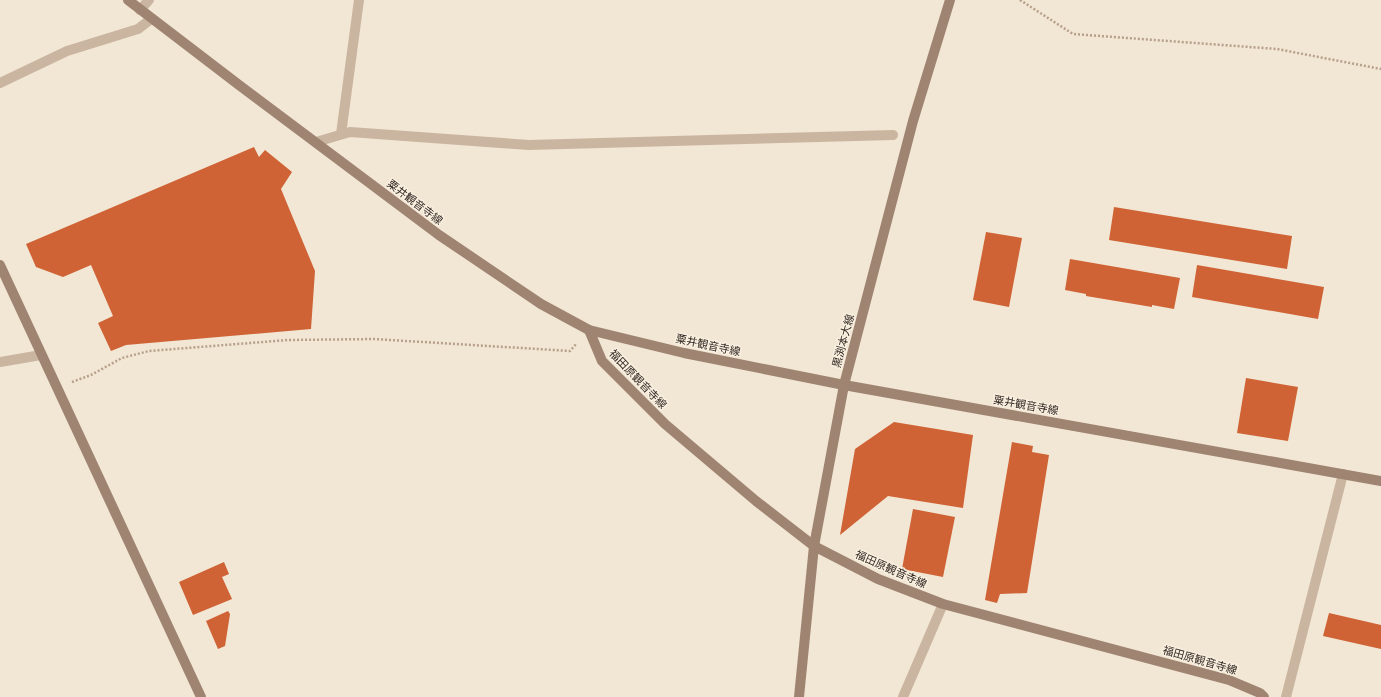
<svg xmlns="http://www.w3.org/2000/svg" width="1381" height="697" font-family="Mulish,'Noto Sans JP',sans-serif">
<rect width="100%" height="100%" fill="#f2e6d4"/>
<g fill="#cf6335">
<polygon points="254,147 259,157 265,150 292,172 281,189 315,271 311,329 126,345 111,351 98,323 113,316 91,265 63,277 36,267 26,244"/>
<polygon points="1114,207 1292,236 1287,269 1109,240"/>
<polygon points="986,232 1022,238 1009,307 973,300"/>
<polygon points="1070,259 1180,278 1174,309 1152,305 1152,307 1086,296 1086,294 1065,290"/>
<polygon points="1197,265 1324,287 1318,319 1192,297"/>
<polygon points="1246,378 1298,387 1288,441 1237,433"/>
<polygon points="894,422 973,435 963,508 888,496 840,535 855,449"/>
<polygon points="1012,442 1033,446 1032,452 1049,455 1027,593 1000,594 997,603 985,600"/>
<polygon points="913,509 955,517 943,577 902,569"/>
<polygon points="224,562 229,574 222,577 232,599 193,615 179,582"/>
<polygon points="228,611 230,614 225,646 218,649 206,621"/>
<polygon points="1329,613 1381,625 1381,649 1323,636"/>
</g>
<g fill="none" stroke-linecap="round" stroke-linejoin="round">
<g stroke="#b6a08a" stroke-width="2.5" stroke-dasharray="2 2" stroke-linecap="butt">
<polyline points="1020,0 1073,34 1277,49 1381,69"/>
<polyline points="72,382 91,375 122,358 149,351 288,340 374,339 570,351 577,343"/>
</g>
<polyline stroke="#cab6a0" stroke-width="10" points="0,83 67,51 138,29 151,19"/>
<g stroke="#cab6a0" stroke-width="10">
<polyline points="140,10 149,0"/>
<polyline points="341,134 359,0"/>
<polyline points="316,142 350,132 529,145 893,135"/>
<polyline points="0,362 41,355"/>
<polyline points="903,697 943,604"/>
<polyline points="1286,697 1343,474"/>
</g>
<g stroke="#9e8471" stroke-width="10">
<polyline points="128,0 239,85 439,235 541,304 589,330 684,353 844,385 1381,481"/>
<polyline points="0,265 201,697"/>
<polyline points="589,330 602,361 665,424 756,501 814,546 878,579 943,604 1229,680 1260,693 1264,697"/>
<polyline points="799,697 814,546 844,385 913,121 950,0"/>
</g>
</g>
<g text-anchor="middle" stroke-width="3" stroke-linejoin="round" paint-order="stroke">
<g font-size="11" fill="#342a24" stroke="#faf0e0">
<text transform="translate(415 202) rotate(37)" y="4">粟井観音寺線</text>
<text transform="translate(843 341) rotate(-75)" y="4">黒渕本大線</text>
<text transform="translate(708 345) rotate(12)" y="4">粟井観音寺線</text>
<text transform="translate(638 379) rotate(46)" y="4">福田原観音寺線</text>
<text transform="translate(1026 405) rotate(10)" y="4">粟井観音寺線</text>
<text transform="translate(891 569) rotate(24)" y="4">福田原観音寺線</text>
<text transform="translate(1200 660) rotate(16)" y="4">福田原観音寺線</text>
</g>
</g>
</svg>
